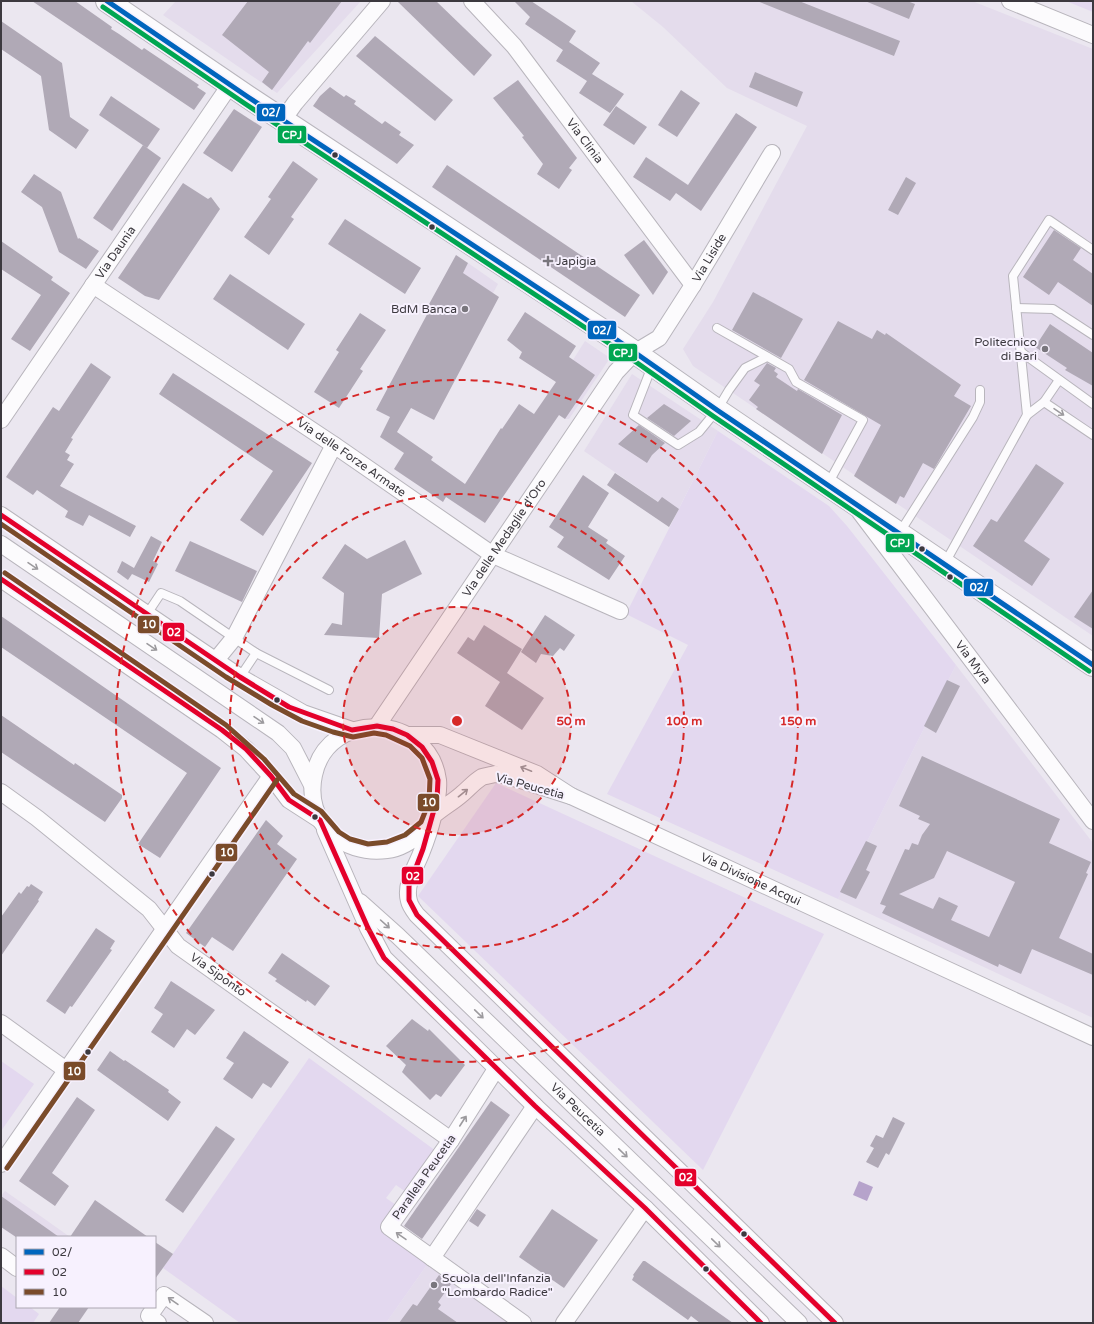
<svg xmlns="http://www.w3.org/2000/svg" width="1094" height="1324" font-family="'Varela Round',sans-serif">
<rect width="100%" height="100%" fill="#ebe7f0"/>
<g fill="#e4dcec">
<polygon points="176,1 361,1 277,93 163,15"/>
<polygon points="631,1 972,1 1093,49 1093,636 693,366 683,349 713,302 807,126 727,88 663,27"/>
<polygon points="468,263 498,284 493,293 437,324"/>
<polygon points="585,341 610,358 569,419 565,419 559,415 573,360"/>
<polygon points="632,374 718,431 676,514 584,451"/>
<polygon points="956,665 1093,843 1093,1018 838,899"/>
<polygon points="5,1191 70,1237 17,1238 1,1227 1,1196"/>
<polygon points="427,1265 483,1305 508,1323 386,1323"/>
</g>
<g fill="#e3d8ef">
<polygon points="1066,1 1093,1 1093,12"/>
<polygon points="718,431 829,506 847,526 956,665 838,899 607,794 688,645 626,614"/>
<polygon points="496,783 824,934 703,1170 418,896"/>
<polygon points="309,1058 436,1151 406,1192 396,1185 386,1198 396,1205 381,1226 429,1262 386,1323 240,1323 163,1268"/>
<polygon points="1,1061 34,1084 1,1131"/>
<polygon points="1,1286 17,1298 17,1307 30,1307 39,1314 33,1323 1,1323"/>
</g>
<polygon fill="#b6a3cb" points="859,1181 873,1187 867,1201 853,1195"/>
<g fill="#b0a9b6" fill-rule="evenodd">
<polygon points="32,1 75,1 112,27 111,29 119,34 142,50 144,48 199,85 197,87 206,93 194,110"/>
<polygon points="248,1 342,1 310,43 308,41 272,90 262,82 269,72 222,35"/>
<polygon points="397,1 436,1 492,55 474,76"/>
<polygon points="514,1 531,1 576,31 569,42 600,63 592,74 624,94 610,113 579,93 587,81 556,61 563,50 525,24 530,17"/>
<polygon points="757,1 799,1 900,41 894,56"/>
<polygon points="865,1 907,1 915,4 909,19"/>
<polygon points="1,21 62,63 70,117 89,130 76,149 49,130 41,76 1,49"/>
<polygon points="375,36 453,100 435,121 356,56"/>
<polygon points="755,72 803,92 797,107 749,87"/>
<polygon points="518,80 577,158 569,168 572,170 559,189 537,174 543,164 522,137 524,136 493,98"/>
<polygon points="330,87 344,97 346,95 356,101 354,104 382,124 385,121 401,132 399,135 414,145 397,164 313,106 320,96"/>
<polygon points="681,90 700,103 677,137 658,125"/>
<polygon points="111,96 160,129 147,148 99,115"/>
<polygon points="616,106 647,127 634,145 603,125"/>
<polygon points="234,109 262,127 232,172 203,153"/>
<polygon points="736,113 757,127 701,211 676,193 670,201 633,177 646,157 688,185"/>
<polygon points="143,145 161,158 112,231 93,218"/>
<polygon points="293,161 318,179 291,217 294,219 269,255 244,237 271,199 268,197"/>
<polygon points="447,165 640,295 625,317 432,187"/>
<polygon points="34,174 61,192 78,239 79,238 99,251 86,269 59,252 42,207 21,192"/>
<polygon points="906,177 916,183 898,215 888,210"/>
<polygon points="183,183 208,199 211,197 220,209 159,300 145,296 118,278"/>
<polygon points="345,219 421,268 405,294 328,244"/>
<polygon points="1054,230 1081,248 1073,260 1093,274 1093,306 1058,282 1049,295 1023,277"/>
<polygon points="644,240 668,272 653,295 624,255"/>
<polygon points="1,241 53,277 51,280 70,293 30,351 11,339 41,295 1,269"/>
<polygon points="456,255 468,263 463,273 499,297 434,420 411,408 397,432 433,457 431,460 465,484 501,428 502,429 519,404 534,414 556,382 519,358 522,352 507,340 525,312 576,346 569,357 595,375 565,419 559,415 485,523 446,497 443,502 394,469 404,453 380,437 390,417 376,410 431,307 428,306"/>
<polygon points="230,274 305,324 288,350 213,299"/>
<polygon points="753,292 803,319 781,358 732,330"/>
<polygon points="360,313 386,330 360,369 363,371 339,408 314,392 339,352 336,350"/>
<polygon points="838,321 872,339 877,330 885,335 886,333 961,385 954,396 971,406 934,469 923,463 904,498 900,496 896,504 854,476 881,425 804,380"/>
<polygon points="1050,324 1093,353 1093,386 1065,370 1067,368 1035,347"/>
<polygon points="91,363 111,377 71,438 73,439 65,452 70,455 67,460 74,464 60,486 136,526 130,537 89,515 83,526 65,517 68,511 37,490 33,495 6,477 53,407 59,411"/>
<polygon points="767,363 776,368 774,371 778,374 776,377 797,391 798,389 842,415 822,454 756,409 758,407 749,400 760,385 754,381"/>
<polygon points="173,373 312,463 263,536 240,520 273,471 159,394"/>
<polygon points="664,404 691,421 674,436 647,418"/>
<polygon points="639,425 665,443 652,455 647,463 618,444"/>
<polygon points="1036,464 1064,483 1024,541 1050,559 1032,586 973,546 991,519 997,522"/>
<polygon points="615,473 658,502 662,497 679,509 669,527 607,485"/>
<polygon points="583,475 609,493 588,527 608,540 606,543 625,556 609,580 557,547 564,537 549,527"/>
<polygon points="151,536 162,542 153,561 158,564 149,582 132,574 128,580 117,572 122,561 134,568"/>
<polygon points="405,540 422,574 382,594 379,638 324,635 332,623 342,625 344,593 322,578 345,544 367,559"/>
<polygon points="190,541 257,571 242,602 175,571"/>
<polygon points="1093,590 1093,629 1074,617"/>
<polygon points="545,615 575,635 564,651 560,648 553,656 541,654 536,663 521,652"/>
<polygon points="1,616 221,768 160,858 138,844 187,773 1,647"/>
<polygon points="484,625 522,649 507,673 544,698 522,730 485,706 500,682 457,653 468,637 474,641"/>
<polygon points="947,680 960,686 936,733 924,726"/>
<polygon points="1,715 74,765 75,763 122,795 122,798 105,822 1,752"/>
<path d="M922,756L1060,819L1049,843L1091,862L1086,873L1088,874L1059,938L1093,954V975L1032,949L1021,974L999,964L998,967L882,913L886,906L880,904L905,849L909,850L912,843L918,845L922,835L930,824L918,819L920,816L899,806ZM947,851L1015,882L989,937L951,920L958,906L939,897L933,909L899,894L934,878Z"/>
<polygon points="266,820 283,836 277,844 297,859 233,951 212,937 205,947 186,933"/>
<polygon points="866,841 877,846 866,870 870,872 856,899 840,892"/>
<polygon points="31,884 43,892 38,900 39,901 1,956 1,917 19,892 21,894 27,886 29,887"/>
<polygon points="96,928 115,941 110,949 112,950 72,1007 70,1006 65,1014 46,1001"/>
<polygon points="282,953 330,986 315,1006 307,1000 306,1002 275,981 277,979 268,973"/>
<polygon points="171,981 215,1010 195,1035 187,1029 174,1048 151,1032 163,1014 154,1008"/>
<polygon points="412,1019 428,1031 429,1029 465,1065 441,1097 436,1094 430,1100 402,1072 406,1065 386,1046"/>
<polygon points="244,1031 289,1062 271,1088 263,1083 252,1099 223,1079 234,1063 226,1058"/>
<polygon points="110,1051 124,1061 125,1060 169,1090 168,1092 181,1102 168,1121 97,1070"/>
<polygon points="77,1097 95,1110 52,1173 69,1186 55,1206 19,1181"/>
<polygon points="491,1101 510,1115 422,1239 404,1226"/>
<polygon points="893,1117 905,1123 889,1155 886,1153 878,1168 866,1162 874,1148 870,1146 876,1135 883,1138"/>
<polygon points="216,1126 235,1139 183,1213 165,1200"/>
<polygon points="1,1196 59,1237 16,1237 1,1227"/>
<polygon points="95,1200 148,1237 70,1237"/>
<polygon points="477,1209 486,1215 478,1227 469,1221"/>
<polygon points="552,1209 598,1240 564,1288 519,1257"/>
<polygon points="155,1242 173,1254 155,1279"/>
<polygon points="643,1261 645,1261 733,1323 700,1323 691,1316 688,1320 632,1280 634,1276 633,1275"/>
<polygon points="439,1275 451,1284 438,1302 441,1305 438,1309 458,1323 399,1323 413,1304 417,1306"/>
<polygon points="60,1307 89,1307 78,1323 49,1323"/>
</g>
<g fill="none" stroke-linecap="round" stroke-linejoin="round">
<defs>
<g id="service">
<polyline points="1016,308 1053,309 1093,335"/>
<polyline points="717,328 789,369 796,382 863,420 828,484"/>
<polyline points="1021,352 1093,404"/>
<polyline points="652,366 633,415 678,445 699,432 717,410 729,390 745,368 767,357"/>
<polyline points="1044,402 1059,380"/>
<polyline points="1027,415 1044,402 1093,435"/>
<polyline points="900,532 973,417 980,402 980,390"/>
<polyline points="945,563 1027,415 1013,276 1049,220 1093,250"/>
<polyline points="147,614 161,593 180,601 256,653 329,690"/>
<polyline points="240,677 256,653"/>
</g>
<g id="minor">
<path id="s1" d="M472,1L514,46L693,285"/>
<polyline points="1010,1 1093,35"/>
<polyline points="283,120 295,103 382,1"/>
<path id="s2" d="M93,285L334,445L493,555L620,611"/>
<path id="s3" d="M1,420L230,85"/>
<path id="s4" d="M860,512L1093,821"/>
<polyline points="1,515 240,677 303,713 352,730"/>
<polyline points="1,544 278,733 293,748 312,785"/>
<polyline points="1,579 222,730 246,749 271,776 289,800 320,820"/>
<polyline points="216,660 234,638 334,445"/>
<path id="s5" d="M377,726L616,372L634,353L659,338L693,285L772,153"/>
<path id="s6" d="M407,735H440L537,774L571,796L1093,1037"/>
<path id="s7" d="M1,792L37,818L149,909L178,946L451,1140"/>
<path d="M571,796C556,792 507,774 495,774C492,775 485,776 482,777C475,781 468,789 462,794C453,802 442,808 433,816C428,820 426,827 421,832C413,841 399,849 387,850C342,856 304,822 314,775C328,708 429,713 438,780C440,798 429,834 422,851C417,865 404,884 409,901C410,906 414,911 417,915L835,1323"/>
<polyline points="325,830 368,928 384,958 535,1106 645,1208 761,1323"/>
<path id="s8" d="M360,902L398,936L799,1323"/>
<polyline points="1,1023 66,1070"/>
<polyline points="496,1069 451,1140 389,1227 523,1323"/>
<polyline points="1,1164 271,776"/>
<polyline points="1,1256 17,1268"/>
<polyline points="432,1258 535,1106"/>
<polyline points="158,1323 149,1316 164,1295 205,1323"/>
<polyline points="564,1323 645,1208"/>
</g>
<polyline id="primary" points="107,1 248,97 617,340 717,410 1093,665"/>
</defs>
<use href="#service" stroke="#b8b5bc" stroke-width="10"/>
<use href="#minor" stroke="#b8b5bc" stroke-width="18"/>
<use href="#primary" stroke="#b8b5bc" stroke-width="24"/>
<use href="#service" stroke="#fcfbfd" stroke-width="8"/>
<use href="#minor" stroke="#fcfbfd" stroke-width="16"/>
<use href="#primary" stroke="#fcfbfd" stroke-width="22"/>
<defs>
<polyline id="bus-1" points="107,1 248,97 617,340 717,410 1093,665"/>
<g id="bus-2">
<polyline points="1,515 240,677 289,707 352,730 377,726 393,729 407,735 422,747 432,762 438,780 437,799 423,849 409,886 409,900 417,915 835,1323"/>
<polyline points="1,579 222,730 246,749 271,776 289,800 320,820 368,928 384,958 535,1106 645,1208 761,1323"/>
</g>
<g id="bus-3">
<polyline points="1,524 226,677 272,705 302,721 333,732 353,737 374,733 386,735 410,746 422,758 430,779 429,802 421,822 405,835 387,842 368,844 350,839 339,832 321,811 294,794 264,759 226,725 5,573"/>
<polyline points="7,1168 277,780"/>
</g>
<polyline id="bus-4" points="103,7 244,103 613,346 713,416 1089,671"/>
</defs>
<use href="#bus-1" stroke="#f7f1fe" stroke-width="8"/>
<use href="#bus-2" stroke="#f7f1fe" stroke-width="8"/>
<use href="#bus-3" stroke="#f7f1fe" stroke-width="8"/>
<use href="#bus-4" stroke="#f7f1fe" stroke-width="8"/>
<use href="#bus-1" stroke="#0065bd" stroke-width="5"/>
<use href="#bus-2" stroke="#e4002b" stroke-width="5"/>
<use href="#bus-3" stroke="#7a4b2a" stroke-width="5"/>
<use href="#bus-4" stroke="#00a651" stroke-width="5"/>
</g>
<defs><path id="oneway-shaft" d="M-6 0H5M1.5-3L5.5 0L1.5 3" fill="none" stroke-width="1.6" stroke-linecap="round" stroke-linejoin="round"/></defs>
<g stroke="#9c9a9e">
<use href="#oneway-shaft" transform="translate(1059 412) rotate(34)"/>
<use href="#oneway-shaft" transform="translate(33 566) rotate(34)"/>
<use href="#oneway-shaft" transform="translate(152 647) rotate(34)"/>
<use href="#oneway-shaft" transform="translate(259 720) rotate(34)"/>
<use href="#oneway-shaft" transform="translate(526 769) rotate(-158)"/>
<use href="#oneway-shaft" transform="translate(463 793) rotate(-39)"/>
<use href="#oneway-shaft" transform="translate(385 924) rotate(42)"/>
<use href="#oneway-shaft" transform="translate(479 1014) rotate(44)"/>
<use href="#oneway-shaft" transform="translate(463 1121) rotate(-57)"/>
<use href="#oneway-shaft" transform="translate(623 1153) rotate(44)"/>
<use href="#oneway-shaft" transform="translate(401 1236) rotate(-145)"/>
<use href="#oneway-shaft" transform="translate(716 1243) rotate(44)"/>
<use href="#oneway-shaft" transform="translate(173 1301) rotate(-145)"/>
</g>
<circle cx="457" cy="721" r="114" fill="#d62828" fill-opacity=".12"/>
<g fill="none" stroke="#d62828" stroke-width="2" stroke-dasharray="7 5">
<circle cx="457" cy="721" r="114"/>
<circle cx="457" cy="721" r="227"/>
<circle cx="457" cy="721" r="341"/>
</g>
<g fill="#3c393f" stroke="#f7f1fe" stroke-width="1.5">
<circle cx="335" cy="155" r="3.5"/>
<circle cx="432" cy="227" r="3.5"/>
<circle cx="922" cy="549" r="3.5"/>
<circle cx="950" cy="577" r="3.5"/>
<circle cx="277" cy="700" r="3.5"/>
<circle cx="315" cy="817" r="3.5"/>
<circle cx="212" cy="874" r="3.5"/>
<circle cx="88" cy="1052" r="3.5"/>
<circle cx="744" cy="1234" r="3.5"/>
<circle cx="706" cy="1269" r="3.5"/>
</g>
<g fill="#79767d" stroke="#f7f1fe" stroke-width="1.5">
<path d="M546 255h4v4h4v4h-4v4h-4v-4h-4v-4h4z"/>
<circle cx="465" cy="309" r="4"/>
<circle cx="1045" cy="349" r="4"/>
<circle cx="434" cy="1285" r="4"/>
</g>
<g text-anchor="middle" stroke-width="4" stroke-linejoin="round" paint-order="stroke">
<g font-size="12" fill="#3c393f" stroke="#f7f1fe">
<text dy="4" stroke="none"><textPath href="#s1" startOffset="180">Via Clinia</textPath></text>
<text dy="4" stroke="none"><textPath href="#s3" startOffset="203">Via Daunia</textPath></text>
<text dy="4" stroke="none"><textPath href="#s5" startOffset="577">Via Liside</textPath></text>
<text dy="4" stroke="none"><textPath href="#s2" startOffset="311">Via delle Forze Armate</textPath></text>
<text dy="4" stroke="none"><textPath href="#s5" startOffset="227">Via delle Medaglie d'Oro</textPath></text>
<text dy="4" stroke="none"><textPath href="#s4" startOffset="188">Via Myra</textPath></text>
<text transform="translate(530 786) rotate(15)" y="4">Via Peucetia</text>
<text dy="4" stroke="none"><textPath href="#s6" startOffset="376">Via Divisione Acqui</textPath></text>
<text dy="4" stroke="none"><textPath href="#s7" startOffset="285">Via Siponto</textPath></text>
<text dy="4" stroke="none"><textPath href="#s8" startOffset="301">Via Peucetia</textPath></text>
<text transform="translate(424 1177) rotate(-55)" y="4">Parallela Peucetia</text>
</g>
<g font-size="12" fill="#3c393f" stroke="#f7f1fe" text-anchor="start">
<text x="556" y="265">Japigia</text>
<text x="457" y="313" text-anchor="end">BdM Banca</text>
<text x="1037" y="346" text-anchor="end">Politecnico<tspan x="1037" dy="14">di Bari</tspan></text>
<text x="442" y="1282">Scuola dell'Infanzia<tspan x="442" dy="14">"Lombardo Radice"</tspan></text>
</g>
</g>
<circle cx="457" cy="721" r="6" fill="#d62828" stroke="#f7f1fe" stroke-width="2"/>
<g font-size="12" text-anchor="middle" font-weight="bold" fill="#d62828" stroke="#f7f1fe" stroke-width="4" stroke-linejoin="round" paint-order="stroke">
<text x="571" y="725">50 m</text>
<text x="684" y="725">100 m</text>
<text x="798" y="725">150 m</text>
</g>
<g stroke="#f7f1fe" stroke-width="1.5">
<rect x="256" y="103" width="30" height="19" rx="4" fill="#0065bd"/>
<rect x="277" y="125" width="30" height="19" rx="4" fill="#00a651"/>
<rect x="587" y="320" width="30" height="20" rx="4" fill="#0065bd"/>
<rect x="608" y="343" width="30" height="19" rx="4" fill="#00a651"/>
<rect x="885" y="533" width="30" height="20" rx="4" fill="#00a651"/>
<rect x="963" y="578" width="31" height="19" rx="4" fill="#0065bd"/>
<rect x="137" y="615" width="23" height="19" rx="4" fill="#7a4b2a"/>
<rect x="162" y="622" width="23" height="20" rx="4" fill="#e4002b"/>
<rect x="417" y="793" width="23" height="19" rx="4" fill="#7a4b2a"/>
<rect x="215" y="843" width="23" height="19" rx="4" fill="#7a4b2a"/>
<rect x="401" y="866" width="23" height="19" rx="4" fill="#e4002b"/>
<rect x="63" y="1061" width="23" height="20" rx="4" fill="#7a4b2a"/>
<rect x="674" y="1168" width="23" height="19" rx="4" fill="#e4002b"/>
</g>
<g font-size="11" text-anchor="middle" font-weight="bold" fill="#fff">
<text x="271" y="116">02/</text>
<text x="292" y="139">CPJ</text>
<text x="602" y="334">02/</text>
<text x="623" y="357">CPJ</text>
<text x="900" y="547">CPJ</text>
<text x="979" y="591">02/</text>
<text x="149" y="628">10</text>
<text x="174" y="636">02</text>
<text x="429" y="806">10</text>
<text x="227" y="856">10</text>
<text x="413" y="880">02</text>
<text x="74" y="1075">10</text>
<text x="686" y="1181">02</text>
</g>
<rect width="1094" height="1324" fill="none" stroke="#3c393f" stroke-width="4"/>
<rect x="16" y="1236" width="140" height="72" fill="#f7f1fe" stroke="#aca7b2"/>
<rect x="24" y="1249" width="20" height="6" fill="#0065bd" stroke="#aca7b2"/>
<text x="52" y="1256" font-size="12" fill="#3c393f">02/</text>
<rect x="24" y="1269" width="20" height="6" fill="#e4002b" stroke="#aca7b2"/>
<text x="52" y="1276" font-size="12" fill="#3c393f">02</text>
<rect x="24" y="1289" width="20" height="6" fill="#7a4b2a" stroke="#aca7b2"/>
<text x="52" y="1296" font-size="12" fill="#3c393f">10</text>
</svg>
